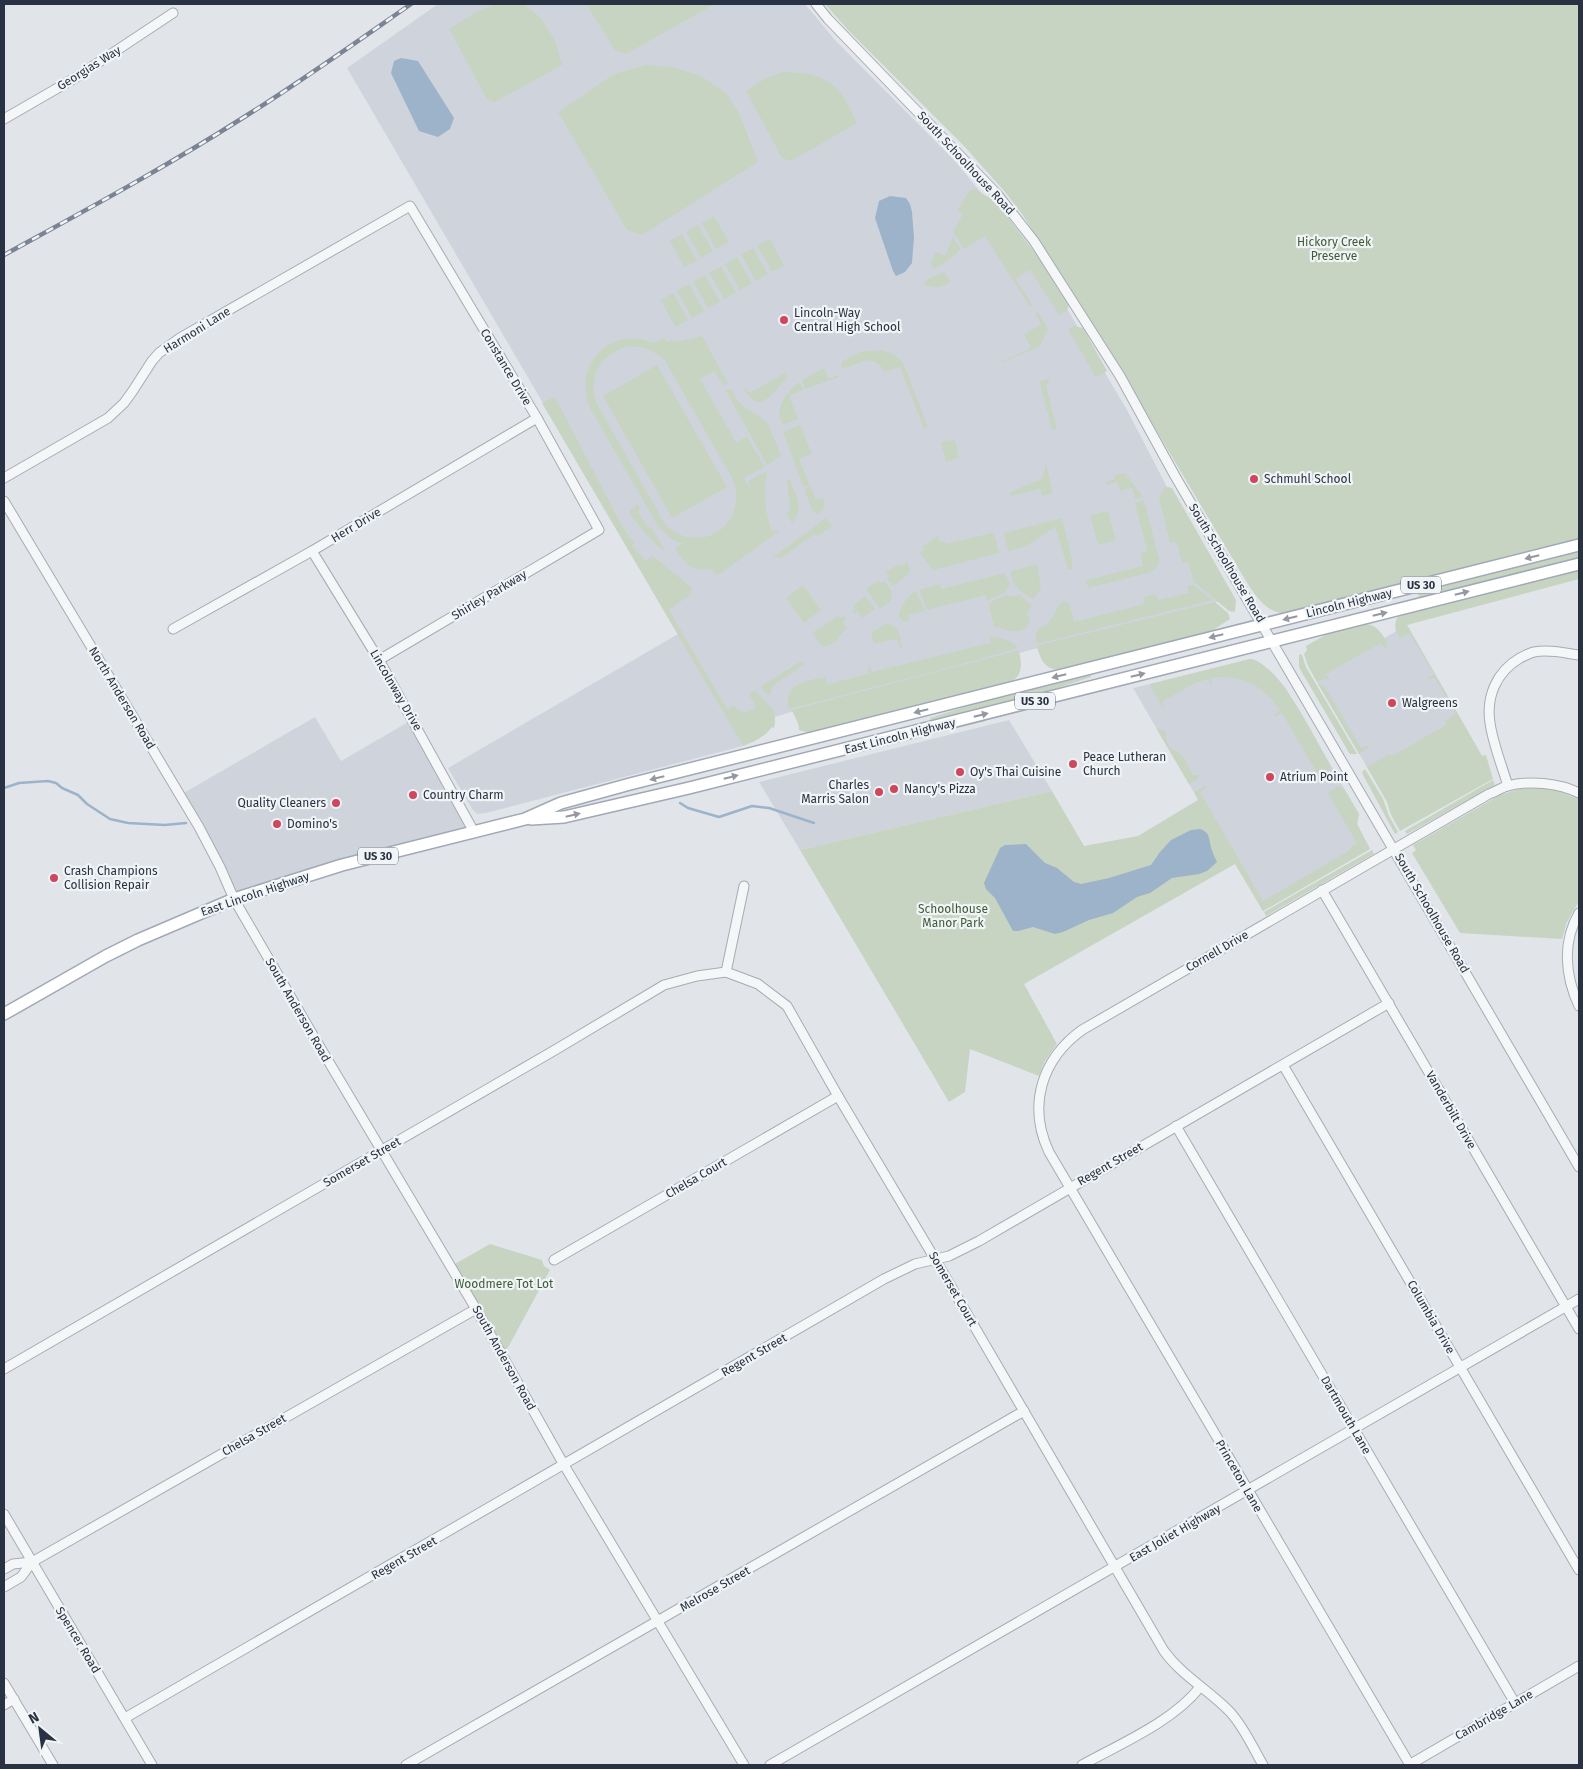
<svg xmlns="http://www.w3.org/2000/svg" width="1583" height="1769" font-family="'Fira Sans',sans-serif">
<rect width="100%" height="100%" fill="#e1e5ea"/>
<g fill="#cfd4dc">
<polygon points="438,4 805,4 835,40 955,161 1043,268 1127,410 1180,512 1221,601 798,710 734,729 743,746 486,813 477,814 473,810 448,768 678,634 347,68"/>
<polygon points="1407,625 1482,756 1391,808 1315,678"/>
<polygon points="1250,659 1256,660 1273,673 1285,687 1359,814 1357,824 1370,849 1263,911 1133,688"/>
<polygon points="315,717 341,761 410,721 472,831 235,897 182,794"/>
<polygon points="1009,720 1052,791 800,850 759,782"/>
</g>
<g fill="#c7d4c2" fill-rule="evenodd">
<polygon points="495,4 523,4 540,17 555,40 562,65 495,102 487,99 449,29 473,14"/>
<polygon points="586,4 715,4 626,54 615,50"/>
<path d="M825,4H1579V539L1288,613C1266,616 1253,592 1243,576L1103,341L1022,214L1005,192L965,147L848,30Z"/>
<polygon points="646,65 672,67 701,76 727,94 740,115 758,162 642,235 627,230 558,112 614,74"/>
<path d="M783,72C829,74 837,81 857,123L791,161L782,158L746,91L764,79Z"/>
<polygon points="976,189 986,196 993,198 1036,254 1069,305 1067,311 1059,315 1030,270 1016,279 1033,306 1030,307 985,236 964,249 953,232 963,214 957,211 969,191"/>
<polygon points="714,216 729,242 716,249 702,223"/>
<polygon points="698,225 713,251 701,258 686,232"/>
<polygon points="682,234 697,261 684,267 670,241"/>
<polygon points="953,237 961,249 957,252 958,253 938,267 932,268 931,262 936,252 945,256"/>
<polygon points="770,239 784,265 772,272 757,245"/>
<polygon points="753,248 768,274 756,281 741,255"/>
<polygon points="737,257 752,283 740,290 725,264"/>
<polygon points="721,266 736,293 724,299 709,273"/>
<path d="M944,272L951,282C940,288 935,289 924,284L926,280Z"/>
<polygon points="705,275 720,302 708,308 693,282"/>
<polygon points="689,284 704,311 692,318 677,291"/>
<polygon points="673,293 688,320 675,327 661,300"/>
<polygon points="1038,312 1048,329 1040,346 1002,363 1001,362 1031,348 1024,335 1041,324 1035,314"/>
<polygon points="1074,326 1083,328 1107,371 1099,376 1095,376 1069,331 1069,328"/>
<path d="M702,336L728,383L724,385L714,371L700,379L736,442L747,437L765,467L744,478L752,491L748,481L767,471C767,477 765,482 765,487C764,501 767,519 772,531L775,530L779,531L720,574L716,575L710,569C694,574 682,561 675,548L683,544L671,539L659,528L591,410C571,367 609,324 654,343L664,337L667,342L672,340L677,342ZM627,347C642,346 654,350 665,361L732,478C751,523 700,559 665,524L598,406C586,380 599,354 627,347Z"/>
<path d="M882,350L895,355L903,362L928,427L924,429L900,367L885,372C869,349 860,367 842,368L841,362L860,352Z"/>
<polygon points="657,365 727,487 672,518 603,396"/>
<polygon points="824,368 828,379 838,375 839,377 805,389 802,380"/>
<path d="M786,372L788,377C774,389 761,419 744,389L746,388L750,393Z"/>
<polygon points="1048,379 1050,381 1046,386 1057,429 1052,430 1039,381"/>
<path d="M800,382L803,390L789,396L798,419L783,425C773,409 787,391 800,382Z"/>
<polygon points="731,388 737,400 747,409 759,416 768,423 781,456 767,465 726,391"/>
<path d="M555,397L620,522L634,543L632,546L646,561L652,555L692,588L691,594L669,610L727,709L734,706C742,714 747,714 756,707L749,694L755,690C765,704 779,706 774,728L772,727C765,737 754,742 743,746L542,403Z"/>
<polygon points="800,425 812,454 799,459 810,486 806,487 803,486 783,432"/>
<polygon points="955,440 959,458 946,462 941,442"/>
<polygon points="1045,464 1046,464 1053,493 1042,496 1040,489 1011,496 1010,492 1042,479 1045,468"/>
<polygon points="1125,473 1143,497 1135,499 1132,488 1120,491 1117,482 1106,485 1105,482 1114,480 1115,475"/>
<path d="M787,479L790,480C796,495 805,509 792,523L788,517L787,512L790,511Z"/>
<polygon points="811,487 815,498 823,499 825,503 823,510 818,514 813,512 805,491 806,488"/>
<polygon points="1168,487 1172,488 1236,600 1235,612 1229,611 1194,582 1188,562 1182,563 1177,543 1170,543 1159,498 1164,488"/>
<path d="M1144,500L1159,559C1159,565 1157,568 1152,572L1088,588L1086,580L1143,566L1140,553L1147,551L1135,503Z"/>
<path d="M638,504L640,509L638,511L648,528L651,527L666,552C651,541 638,527 629,511Z"/>
<polygon points="1108,511 1116,540 1098,545 1090,515"/>
<polygon points="826,518 832,526 817,537 814,534 783,557 772,558"/>
<polygon points="1062,518 1072,559 1072,569 1068,569 1055,527 1025,547 1008,551 1004,533"/>
<polygon points="992,533 995,536 999,553 933,570 920,553 924,550 923,546 938,536 939,542 944,541 946,544"/>
<polygon points="1579,551 1579,558 1419,598 1418,594 1461,581"/>
<polygon points="907,562 910,570 909,574 893,586 887,579 889,577 886,572 899,564 901,566"/>
<path d="M1037,564L1041,588L1034,599C1023,596 1010,584 1011,571Z"/>
<path d="M1579,570V579L1407,625L1482,756L1486,755L1493,779L1400,831L1391,815L1387,802L1367,767L1389,754L1392,756L1446,725L1445,721L1456,714L1435,678L1428,680V678L1434,674L1410,634L1400,638C1394,630 1394,624 1398,616Z"/>
<polygon points="1005,573 1010,584 1005,592 987,601 986,595 927,610 919,590 940,584 941,589"/>
<polygon points="879,580 881,583 884,581 892,592 891,601 880,609 866,589"/>
<polygon points="803,585 821,610 804,623 786,598"/>
<path d="M1193,585L1213,600L1037,644C1036,640 1035,635 1037,631C1039,627 1044,627 1047,624C1055,617 1055,605 1065,601L1069,603L1074,622L1144,604V597L1155,594L1159,600L1189,593L1187,586Z"/>
<path d="M916,591L925,611L908,615L909,621L905,622C902,620 899,619 899,616C898,608 910,594 916,591Z"/>
<path d="M1019,594L1032,605L1027,614L1030,619C1027,637 1006,631 994,626L989,605L992,601L1006,595L1014,597Z"/>
<polygon points="865,596 875,609 862,618 857,611 854,614 852,611 855,608 853,605"/>
<path d="M1215,602L1228,613L1230,619L1213,630L1195,636L1063,670C1046,671 1041,661 1037,647L1040,645Z"/>
<path d="M838,616L840,619L844,616L846,619L843,622L847,628C839,635 835,648 822,646L812,633Z"/>
<path d="M885,624C899,625 901,636 902,648H900L897,639L874,644L871,633Z"/>
<path d="M1367,624C1378,626 1382,634 1388,644L1387,648L1385,649L1381,643L1326,674L1330,680L1324,679L1317,682L1308,666L1304,654L1307,650L1306,646L1327,634Z"/>
<path d="M990,636C1000,637 1012,640 1018,648L955,666L789,709C783,683 806,681 825,677L828,684L868,674V666L870,667L872,672L990,643Z"/>
<path d="M1016,651H1019C1022,665 1023,675 1010,683L810,733L799,730C800,725 794,716 792,710Z"/>
<polygon points="1299,654 1302,655 1306,667 1357,754 1350,754 1348,751 1304,676 1299,667"/>
<path d="M1250,659C1280,664 1315,739 1331,766L1328,773L1315,780L1311,779L1312,776L1317,773L1282,713L1276,716L1274,715L1280,710C1264,686 1240,673 1211,678L1212,684L1211,686L1208,679L1193,684L1162,702L1165,711L1151,688V684Z"/>
<polygon points="800,662 803,662 804,665 775,684 769,695 762,690 761,686"/>
<polygon points="1090,674 1091,677 1034,696 931,721 930,718 983,701"/>
<polygon points="1320,683 1322,686 1324,685 1361,748 1368,746 1368,748 1359,754 1318,684"/>
<polygon points="984,719 986,721 837,758 851,753"/>
<path d="M1156,728L1166,731C1165,751 1174,746 1183,757C1187,762 1189,769 1193,775H1199L1198,779L1189,784Z"/>
<polygon points="1365,769 1383,799 1389,816 1398,832 1395,834 1363,775 1362,772"/>
<polygon points="1493,780 1495,785 1407,834 1405,831"/>
<polygon points="1205,786 1206,788 1200,792 1263,901 1350,850 1351,847 1357,843 1328,794 1322,797 1338,786 1344,789 1359,814 1357,824 1370,849 1263,911 1235,864 1024,984 1057,1044 1045,1061 1039,1076 970,1049 965,1092 949,1102 800,850 1052,791 1084,846 1138,836 1198,800 1194,792"/>
<polygon points="1541,788 1558,791 1579,799 1579,901 1567,922 1562,939 1460,933 1412,853 1416,850 1413,845 1500,795 1519,789"/>
<polygon points="1372,850 1374,854 1372,855 1266,916 1264,912"/>
<polygon points="490,1244 542,1260 544,1266 550,1270 505,1353 453,1265"/>
</g>
<g fill="#9cb3ca">
<polygon points="401,58 418,61 454,118 450,129 438,137 419,131 391,73 394,61"/>
<polygon points="890,196 906,198 910,204 912,212 914,237 912,263 905,272 896,276 893,271 875,218 879,201"/>
<path d="M1200,829C1212,833 1208,841 1212,850C1213,854 1215,858 1217,862L1207,871L1199,874L1172,878L1150,893L1137,897L1113,913L1089,920L1063,932L1055,934L1033,927L1018,931H1013L995,898L986,889L984,883L1000,848L1005,845L1026,844L1045,863L1057,868L1074,882L1081,884L1109,878L1151,865L1160,852L1171,840L1191,830Z"/>
</g>
<g fill="none" stroke-linecap="round" stroke-linejoin="round">
<g stroke="#9cb3ca" stroke-width="2.5">
<polyline points="4,788 19,783 48,781 56,783 62,788 78,795 87,804 110,819 128,823 165,825 186,823"/>
<polyline points="680,803 688,808 719,817 752,806 769,808 814,823"/>
</g>
<defs>
<g id="minor">
<polyline points="816,4 828,19 997,194 1034,241 1120,376 1175,476 1579,1167"/>
<polyline points="4,119 75,78 173,13"/>
<polyline points="4,478 108,418 124,403 132,392 152,361 159,353 180,338 410,206 537,418 599,530 379,660"/>
<polyline points="4,501 199,827 220,867 234,899 314,1037 476,1309 564,1465 744,1765"/>
<polyline points="312,551 379,660 474,832"/>
<polyline points="173,629 312,551 537,418"/>
<path d="M1508,786C1502,766 1493,744 1490,723C1486,697 1496,672 1520,658C1524,656 1529,653 1534,652C1549,649 1564,653 1579,655"/>
<polyline points="1322,890 1579,1329"/>
<path d="M1579,913C1562,942 1565,976 1579,1006"/>
<polyline points="726,972 744,886"/>
<polyline points="1283,1065 1579,1570"/>
<polyline points="1176,1126 1515,1703"/>
<polyline points="554,1260 838,1096"/>
<path d="M4,1369L555,1050L664,985L697,976L726,972L758,984L787,1006L838,1096L935,1259L1164,1651C1182,1676 1209,1690 1230,1712C1244,1727 1253,1748 1263,1765"/>
<polyline points="4,1514 152,1765"/>
<polyline points="4,1569 13,1564 32,1562"/>
<polyline points="4,1587 21,1577 32,1562 476,1309"/>
<polyline points="4,1683 53,1765"/>
<polyline points="4,1705 14,1699"/>
<polyline points="125,1718 884,1279 915,1264 949,1256 979,1241 1389,1003"/>
<polyline points="406,1765 1024,1411"/>
<polyline points="770,1765 1579,1299"/>
<path d="M1082,1765C1120,1744 1174,1721 1200,1687"/>
<polyline points="1409,1765 1579,1666"/>
<path d="M1410,1765L1049,1152C1027,1105 1042,1059 1082,1030L1489,794C1495,792 1501,788 1507,786C1529,780 1559,783 1579,793"/>
</g>
<g id="major">
<polyline points="531,819 564,817 689,788 1579,564"/>
<polyline points="4,1014 106,956 138,940 234,899 342,865 525,819 561,803 630,784 1579,545"/>
</g>
</defs>
<use href="#minor" stroke="#a6acb4" stroke-width="11"/>
<use href="#major" stroke="#a1a9b6" stroke-width="14"/>
<use href="#minor" stroke="#f4f6f8" stroke-width="9"/>
<use href="#major" stroke="#fff" stroke-width="11"/>
<defs>
<path id="rail" d="M4,255C84,211 164,168 241,119C299,83 355,43 411,4"/>
</defs>
<use href="#rail" stroke="#7b8494" stroke-width="4.5"/>
<use href="#rail" stroke="#f1f4f7" stroke-width="2.5" stroke-dasharray="8" stroke-linecap="butt"/>
</g>
<defs><path id="oneway-solid" d="M-6-.8H1V-3.2L6.5 0L1 3.2V.8H-6Z" transform="scale(1.25)"/></defs>
<g fill="#9498a0">
<use href="#oneway-solid" transform="translate(1532 557) rotate(166)"/>
<use href="#oneway-solid" transform="translate(1462 593) rotate(-14)"/>
<use href="#oneway-solid" transform="translate(1380 614) rotate(-13)"/>
<use href="#oneway-solid" transform="translate(1290 618) rotate(166)"/>
<use href="#oneway-solid" transform="translate(1216 636) rotate(166)"/>
<use href="#oneway-solid" transform="translate(1138 675) rotate(-14)"/>
<use href="#oneway-solid" transform="translate(1059 676) rotate(166)"/>
<use href="#oneway-solid" transform="translate(921 711) rotate(166)"/>
<use href="#oneway-solid" transform="translate(981 715) rotate(-14)"/>
<use href="#oneway-solid" transform="translate(731 777) rotate(-14)"/>
<use href="#oneway-solid" transform="translate(657 778) rotate(166)"/>
<use href="#oneway-solid" transform="translate(573 815) rotate(-13)"/>
</g>
<g fill="#ce475c" stroke="#f1f4f7" stroke-width="2">
<circle cx="784" cy="320" r="5"/>
<circle cx="1254" cy="479" r="5"/>
<circle cx="1392" cy="703" r="5"/>
<circle cx="1073" cy="764" r="5"/>
<circle cx="960" cy="772" r="5"/>
<circle cx="1270" cy="777" r="5"/>
<circle cx="894" cy="789" r="5"/>
<circle cx="879" cy="792" r="5"/>
<circle cx="413" cy="795" r="5"/>
<circle cx="336" cy="803" r="5"/>
<circle cx="277" cy="824" r="5"/>
<circle cx="54" cy="878" r="5"/>
</g>
<g text-anchor="middle" stroke-width="4.5" stroke-linejoin="round" paint-order="stroke">
<g fill="#f1f4f7" stroke="#656c78" stroke-width="1">
<rect x="1401" y="576.5" width="40" height="17" rx="4"/>
<rect x="1015" y="692.5" width="40" height="17" rx="4"/>
<rect x="358" y="847.5" width="40" height="17" rx="4"/>
</g>
<g font-size="11" font-weight="bold" fill="#293242">
<text x="1421" y="589">US 30</text>
<text x="1035" y="705">US 30</text>
<text x="378" y="860">US 30</text>
</g>
<g font-size="12" fill="#293242" stroke="#f1f4f7">
<text transform="translate(89 68) rotate(-32)" y="4">Georgias Way</text>
<text transform="translate(966 163) rotate(47)" y="4">South Schoolhouse Road</text>
<text transform="translate(197 330) rotate(-32)" y="4">Harmoni Lane</text>
<text transform="translate(506 367) rotate(59)" y="4">Constance Drive</text>
<text transform="translate(356 525) rotate(-31)" y="4">Herr Drive</text>
<text transform="translate(1227 563) rotate(59)" y="4">South Schoolhouse Road</text>
<text transform="translate(489 595) rotate(-31)" y="4">Shirley Parkway</text>
<text transform="translate(1349 603) rotate(-14)" y="4">Lincoln Highway</text>
<text transform="translate(396 690) rotate(60)" y="4">Lincolnway Drive</text>
<text transform="translate(122 698) rotate(59)" y="4">North Anderson Road</text>
<text transform="translate(900 736) rotate(-14)" y="4">East Lincoln Highway</text>
<text transform="translate(255 894) rotate(-19)" y="4">East Lincoln Highway</text>
<text transform="translate(1432 913) rotate(60)" y="4">South Schoolhouse Road</text>
<text transform="translate(1217 951) rotate(-30)" y="4">Cornell Drive</text>
<text transform="translate(298 1010) rotate(60)" y="4">South Anderson Road</text>
<text transform="translate(1451 1110) rotate(60)" y="4">Vanderbilt Drive</text>
<text transform="translate(362 1162) rotate(-30)" y="4">Somerset Street</text>
<text transform="translate(1110 1164) rotate(-30)" y="4">Regent Street</text>
<text transform="translate(696 1178) rotate(-30)" y="4">Chelsa Court</text>
<text transform="translate(953 1289) rotate(60)" y="4">Somerset Court</text>
<text transform="translate(1431 1317) rotate(60)" y="4">Columbia Drive</text>
<text transform="translate(754 1355) rotate(-30)" y="4">Regent Street</text>
<text transform="translate(504 1358) rotate(61)" y="4">South Anderson Road</text>
<text transform="translate(1346 1415) rotate(60)" y="4">Dartmouth Lane</text>
<text transform="translate(254 1435) rotate(-30)" y="4">Chelsa Street</text>
<text transform="translate(1239 1476) rotate(60)" y="4">Princeton Lane</text>
<text transform="translate(1175 1533) rotate(-30)" y="4">East Joliet Highway</text>
<text transform="translate(404 1558) rotate(-30)" y="4">Regent Street</text>
<text transform="translate(715 1589) rotate(-30)" y="4">Melrose Street</text>
<text transform="translate(78 1640) rotate(59)" y="4">Spencer Road</text>
<text transform="translate(1494 1715) rotate(-30)" y="4">Cambridge Lane</text>
</g>
<g font-size="12" fill="#3e5d37" stroke="#f1f4f7">
<text x="1334" y="246">Hickory Creek<tspan x="1334" dy="14">Preserve</tspan></text>
<text x="953" y="913">Schoolhouse<tspan x="953" dy="14">Manor Park</tspan></text>
<text x="504" y="1288">Woodmere Tot Lot</text>
</g>
<g font-size="12" fill="#293242" stroke="#f1f4f7" text-anchor="start">
<text x="794" y="317">Lincoln-Way<tspan x="794" dy="14">Central High School</tspan></text>
<text x="1264" y="483">Schmuhl School</text>
<text x="1402" y="707">Walgreens</text>
<text x="1083" y="761">Peace Lutheran<tspan x="1083" dy="14">Church</tspan></text>
<text x="970" y="776">Oy's Thai Cuisine</text>
<text x="1280" y="781">Atrium Point</text>
<text x="869" y="789" text-anchor="end">Charles<tspan x="869" dy="14">Marris Salon</tspan></text>
<text x="904" y="793">Nancy's Pizza</text>
<text x="423" y="799">Country Charm</text>
<text x="326" y="807" text-anchor="end">Quality Cleaners</text>
<text x="287" y="828">Domino's</text>
<text x="64" y="875">Crash Champions<tspan x="64" dy="14">Collision Repair</tspan></text>
</g>
</g>
<rect width="1583" height="1769" fill="none" stroke="#293242" stroke-width="10"/>
<g transform="translate(40 1729) rotate(331)" stroke="#f1f4f7" stroke-width="4" paint-order="stroke">
<path d="M0-4L9 19L0 12L-9 19Z" fill="#293242"/>
<text y="-8" font-size="14" font-weight="bold" text-anchor="middle" fill="#293242">N</text>
</g>
</svg>
